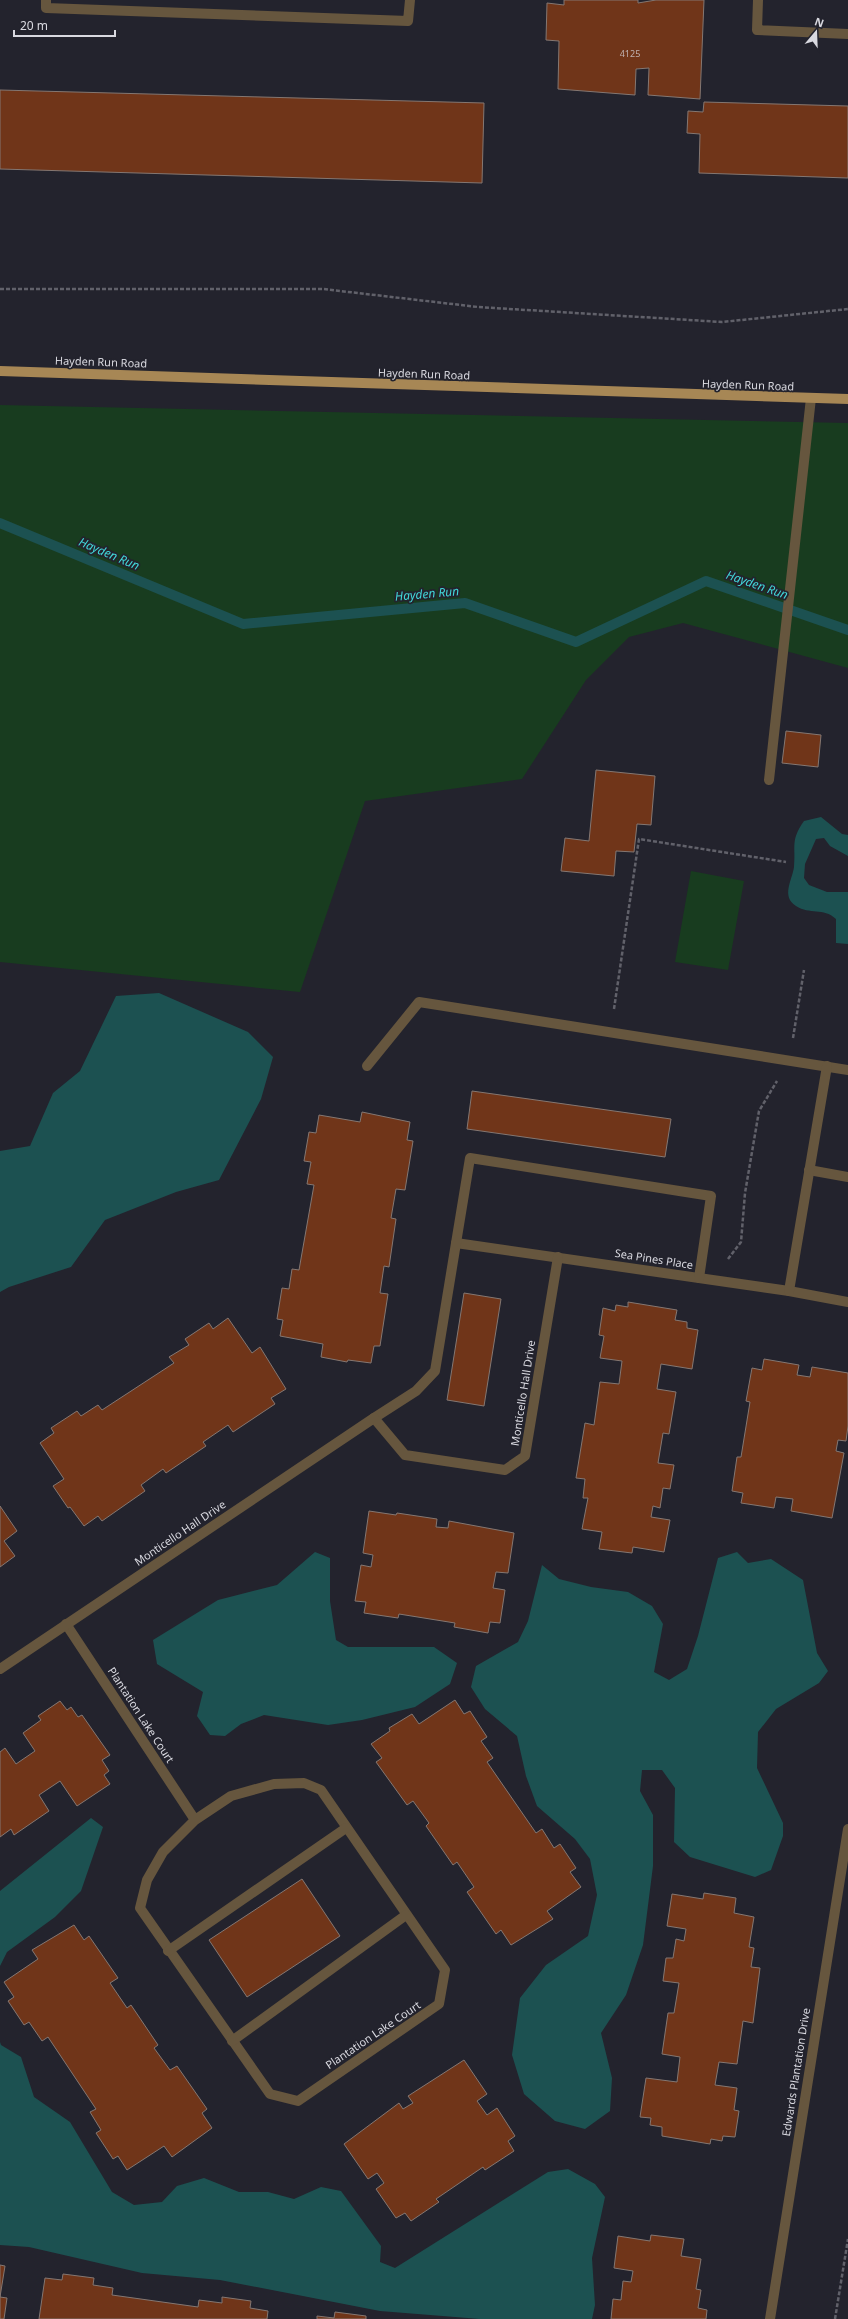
<svg xmlns="http://www.w3.org/2000/svg" width="848" height="2319" font-family="'Noto Sans',sans-serif">
<rect width="100%" height="100%" fill="#23232d"/>
<g fill="#183c1f">
<polygon points="0,405 848,423 848,668 683,623 629,637 586,680 522,779 365,801 300,992 0,962"/>
<polygon points="691,871 744,881 728,970 675,962"/>
</g>
<g fill="#1c5151">
<path d="M821,817L842,834L848,835V856L830,846L824,838L816,839L805,864L804,878L809,885L827,892H848V944L836,943V919C823,907 810,915 796,906C781,896 792,881 794,867C796,846 790,841 804,821Z"/>
<polygon points="159,993 248,1032 273,1057 261,1099 219,1180 176,1192 105,1220 71,1267 9,1287 0,1292 0,1151 30,1146 53,1093 80,1071 116,996"/>
<polygon points="315,1552 330,1558 330,1601 336,1640 348,1647 434,1647 457,1663 450,1684 415,1707 362,1720 328,1725 264,1715 241,1724 225,1736 210,1735 197,1716 203,1692 157,1664 153,1640 218,1600 277,1585"/>
<polygon points="737,1552 748,1563 771,1559 803,1580 817,1653 828,1671 819,1683 776,1709 758,1732 757,1768 783,1823 783,1836 771,1870 755,1877 690,1857 674,1842 675,1788 662,1770 642,1770 640,1791 653,1815 653,1866 643,1945 626,1995 601,2033 612,2078 610,2111 585,2129 555,2121 524,2094 512,2055 520,1998 546,1965 588,1936 597,1895 590,1859 575,1839 537,1806 526,1776 517,1736 485,1709 471,1687 476,1666 518,1642 528,1621 542,1565 559,1579 591,1587 628,1592 652,1606 663,1624 654,1672 669,1680 687,1669 698,1636 718,1558"/>
<polygon points="91,1818 103,1827 81,1891 55,1917 7,1952 0,1966 0,1891"/>
<polygon points="0,2042 1,2045 21,2057 34,2097 70,2122 112,2192 134,2205 162,2202 177,2186 204,2178 239,2192 268,2192 294,2199 321,2187 341,2191 381,2246 380,2262 395,2268 548,2172 568,2169 595,2184 605,2197 592,2258 595,2305 592,2319 480,2319 380,2311 220,2280 142,2273 29,2247 0,2245"/>
</g>
<g fill="none" stroke-linecap="round" stroke-linejoin="round">
<polyline stroke="#1c5151" stroke-width="10" points="0,523 243,624 465,603 576,642 706,581 848,630"/>
</g>
<g fill="#703519" stroke="#847772">
<polygon points="564,0 638,0 638,3 656,0 704,0 700,99 648,95 649,68 636,69 635,95 558,89 559,41 546,40 547,3 564,5"/>
<polygon points="0,90 484,103 482,183 0,169"/>
<polygon points="704,102 848,106 848,178 699,173 700,134 687,133 688,111 703,112"/>
<polygon points="786,731 821,735 818,767 782,763"/>
<polygon points="596,770 655,776 651,825 637,824 634,852 616,851 614,876 561,871 565,838 589,841"/>
<polygon points="472,1091 671,1119 665,1157 467,1129"/>
<polygon points="362,1112 410,1122 407,1140 413,1141 405,1190 396,1189 391,1218 396,1219 389,1267 384,1266 380,1293 388,1294 380,1346 374,1346 371,1363 348,1360 347,1362 321,1357 323,1344 280,1336 283,1320 277,1319 282,1288 289,1289 292,1269 299,1270 314,1185 307,1184 311,1162 304,1161 309,1132 316,1133 319,1115 360,1122"/>
<polygon points="464,1293 501,1299 484,1406 447,1400"/>
<polygon points="628,1302 677,1310 675,1320 687,1322 687,1328 698,1330 692,1369 661,1364 657,1389 676,1392 669,1434 663,1433 658,1463 674,1465 670,1489 663,1488 660,1508 653,1506 651,1517 670,1520 664,1552 633,1547 632,1553 599,1549 602,1532 582,1529 588,1498 583,1498 585,1479 576,1478 585,1423 594,1425 600,1382 619,1384 622,1361 600,1358 604,1336 599,1335 603,1308 615,1311 616,1305 628,1307"/>
<polygon points="228,1318 252,1353 260,1347 286,1389 271,1398 275,1404 233,1432 228,1425 203,1442 206,1446 166,1473 163,1469 141,1485 145,1491 102,1521 98,1516 84,1526 70,1507 68,1508 53,1486 64,1479 40,1443 54,1433 51,1428 77,1411 81,1416 98,1405 102,1410 174,1363 169,1357 189,1345 185,1339 209,1323 213,1329"/>
<polygon points="764,1359 799,1365 797,1375 810,1377 812,1367 848,1373 848,1426 846,1441 838,1440 836,1451 844,1453 832,1518 791,1511 793,1499 776,1497 774,1508 741,1503 743,1493 732,1491 737,1457 741,1457 750,1402 746,1401 752,1368 762,1370"/>
<polygon points="0,1506 17,1531 4,1541 15,1556 0,1567"/>
<polygon points="369,1511 396,1515 397,1513 437,1519 436,1527 448,1528 449,1521 514,1533 508,1573 496,1572 493,1588 505,1590 500,1623 490,1622 488,1633 454,1627 455,1623 399,1614 398,1618 364,1613 366,1602 355,1601 361,1565 371,1567 373,1555 363,1553"/>
<polygon points="455,1700 464,1714 470,1711 487,1737 481,1741 493,1758 487,1762 536,1833 542,1829 554,1848 560,1844 576,1868 570,1872 581,1887 547,1911 553,1919 511,1945 501,1930 496,1934 467,1892 474,1887 457,1862 453,1865 426,1826 429,1823 413,1801 407,1805 376,1762 382,1758 371,1744 390,1731 389,1728 412,1714 419,1724"/>
<polygon points="60,1701 67,1710 71,1707 78,1717 82,1715 110,1755 102,1760 109,1771 104,1775 110,1784 77,1806 60,1781 39,1795 49,1811 14,1835 11,1829 0,1837 0,1752 5,1748 16,1764 35,1751 23,1733 41,1720 38,1716"/>
<polygon points="302,1879 340,1936 247,1997 209,1940"/>
<polygon points="704,1893 736,1898 734,1913 754,1917 749,1947 754,1948 751,1967 760,1968 753,2023 743,2021 737,2064 719,2062 715,2085 737,2088 734,2110 739,2111 735,2137 723,2136 722,2141 711,2139 710,2144 662,2136 662,2127 650,2125 651,2118 640,2117 646,2078 677,2082 680,2057 662,2054 668,2013 674,2013 679,1983 663,1981 666,1958 673,1958 676,1939 684,1941 686,1929 667,1926 672,1894 703,1899"/>
<polygon points="74,1925 84,1940 89,1936 118,1978 110,1983 127,2008 131,2005 158,2045 154,2048 170,2070 177,2066 207,2109 202,2113 212,2128 172,2157 164,2146 127,2170 118,2156 113,2159 96,2133 101,2130 90,2112 96,2109 48,2037 42,2041 29,2022 24,2025 8,2001 14,1997 4,1982 38,1959 32,1950"/>
<polygon points="464,2060 487,2094 477,2101 487,2115 497,2108 515,2136 508,2141 514,2151 485,2170 483,2167 436,2199 439,2202 411,2221 405,2213 396,2218 376,2189 384,2183 377,2173 368,2179 344,2144 399,2103 403,2109 413,2103 408,2096"/>
<polygon points="651,2235 684,2239 681,2256 701,2259 696,2289 701,2290 698,2308 707,2310 706,2319 611,2319 613,2299 621,2300 623,2281 631,2282 633,2271 614,2268 618,2236 650,2241"/>
<polygon points="0,2265 5,2266 0,2297 7,2298 4,2319 0,2319"/>
<polygon points="63,2274 94,2278 93,2285 113,2288 112,2295 198,2307 199,2300 222,2303 222,2297 251,2301 250,2308 268,2311 267,2319 39,2319 45,2278 62,2280"/>
<polygon points="335,2312 366,2316 366,2319 317,2319 317,2316 334,2318"/>
</g>
<g fill="none" stroke-linecap="round" stroke-linejoin="round">
<g stroke="#61616a" stroke-width="2.5" stroke-dasharray="4 2" stroke-linecap="butt">
<polyline points="0,289 323,289 478,307 722,322 848,309"/>
<polyline points="614,1009 639,839 786,862"/>
<polyline points="793,1038 804,970"/>
<polyline points="728,1259 741,1242 745,1193 759,1111 777,1081"/>
<polyline points="835,2319 848,2239"/>
</g>
<g stroke="#66563e" stroke-width="10">
<polyline points="46,0 46,8 408,21 410,0"/>
<polyline points="758,0 757,30 848,34"/>
<polyline points="769,780 811,398"/>
<polyline points="367,1066 419,1002 848,1070"/>
<polyline points="809,1170 848,1177"/>
<polyline points="456,1243 789,1291 848,1302"/>
<polyline points="789,1291 827,1066"/>
<polyline points="374,1418 416,1391 435,1371 470,1158 711,1196 699,1278"/>
<polyline points="66,1624 195,1820 231,1796 274,1784 304,1783 321,1790 445,1970 439,2004 298,2101 270,2094 140,1908 147,1880 163,1852 195,1820"/>
<polyline points="0,1669 374,1418 405,1455 505,1470 525,1456 558,1257"/>
<polyline points="168,1951 346,1828"/>
<polyline points="232,2041 406,1915"/>
<polyline points="770,2319 848,1829"/>
</g>
<polyline stroke="#a78755" stroke-width="10" points="0,371 848,399"/>
</g>
<g text-anchor="middle" stroke-width="3.5" stroke-linejoin="round" paint-order="stroke">
<g font-size="9" fill="#bfb0ae">
<text x="630" y="57">4125</text>
</g>
<g font-size="11" fill="#d9d9e0" stroke="#23232d">
<text transform="translate(101 362) rotate(2)" y="4">Hayden Run Road</text>
<text transform="translate(424 374) rotate(2)" y="4">Hayden Run Road</text>
<text transform="translate(748 385) rotate(2)" y="4">Hayden Run Road</text>
<text transform="translate(654 1259) rotate(9)" y="4">Sea Pines Place</text>
<text transform="translate(523 1393) rotate(-81)" y="4">Monticello Hall Drive</text>
<text transform="translate(180 1533) rotate(-34)" y="4">Monticello Hall Drive</text>
<text transform="translate(141 1715) rotate(57)" y="4">Plantation Lake Court</text>
<text transform="translate(373 2035) rotate(-34)" y="4">Plantation Lake Court</text>
<text transform="translate(796 2072) rotate(-81)" y="4">Edwards Plantation Drive</text>
</g>
<g font-size="12" font-style="italic" fill="#42d7d9" stroke="#23232d">
<text transform="translate(109 554) rotate(23)" y="4">Hayden Run</text>
<text transform="translate(757 585) rotate(19)" y="4">Hayden Run</text>
<text transform="translate(427 594) rotate(-5)" y="4">Hayden Run</text>
</g>
</g>
<g transform="translate(816 32) rotate(19)" stroke="#23232d" stroke-width="3" paint-order="stroke">
<path d="M0-3L7 15L0 10L-7 15Z" fill="#d9d9e0"/>
<text y="-6" font-size="11" font-weight="bold" text-anchor="middle" fill="#d9d9e0">N</text>
</g>
<path d="M14 30v6h101v-6" fill="none" stroke="#d9d9e0" stroke-width="2"/>
<text x="20" y="30" font-size="12" fill="#d9d9e0" stroke="#23232d" stroke-width="3" paint-order="stroke">20 m</text>
</svg>
